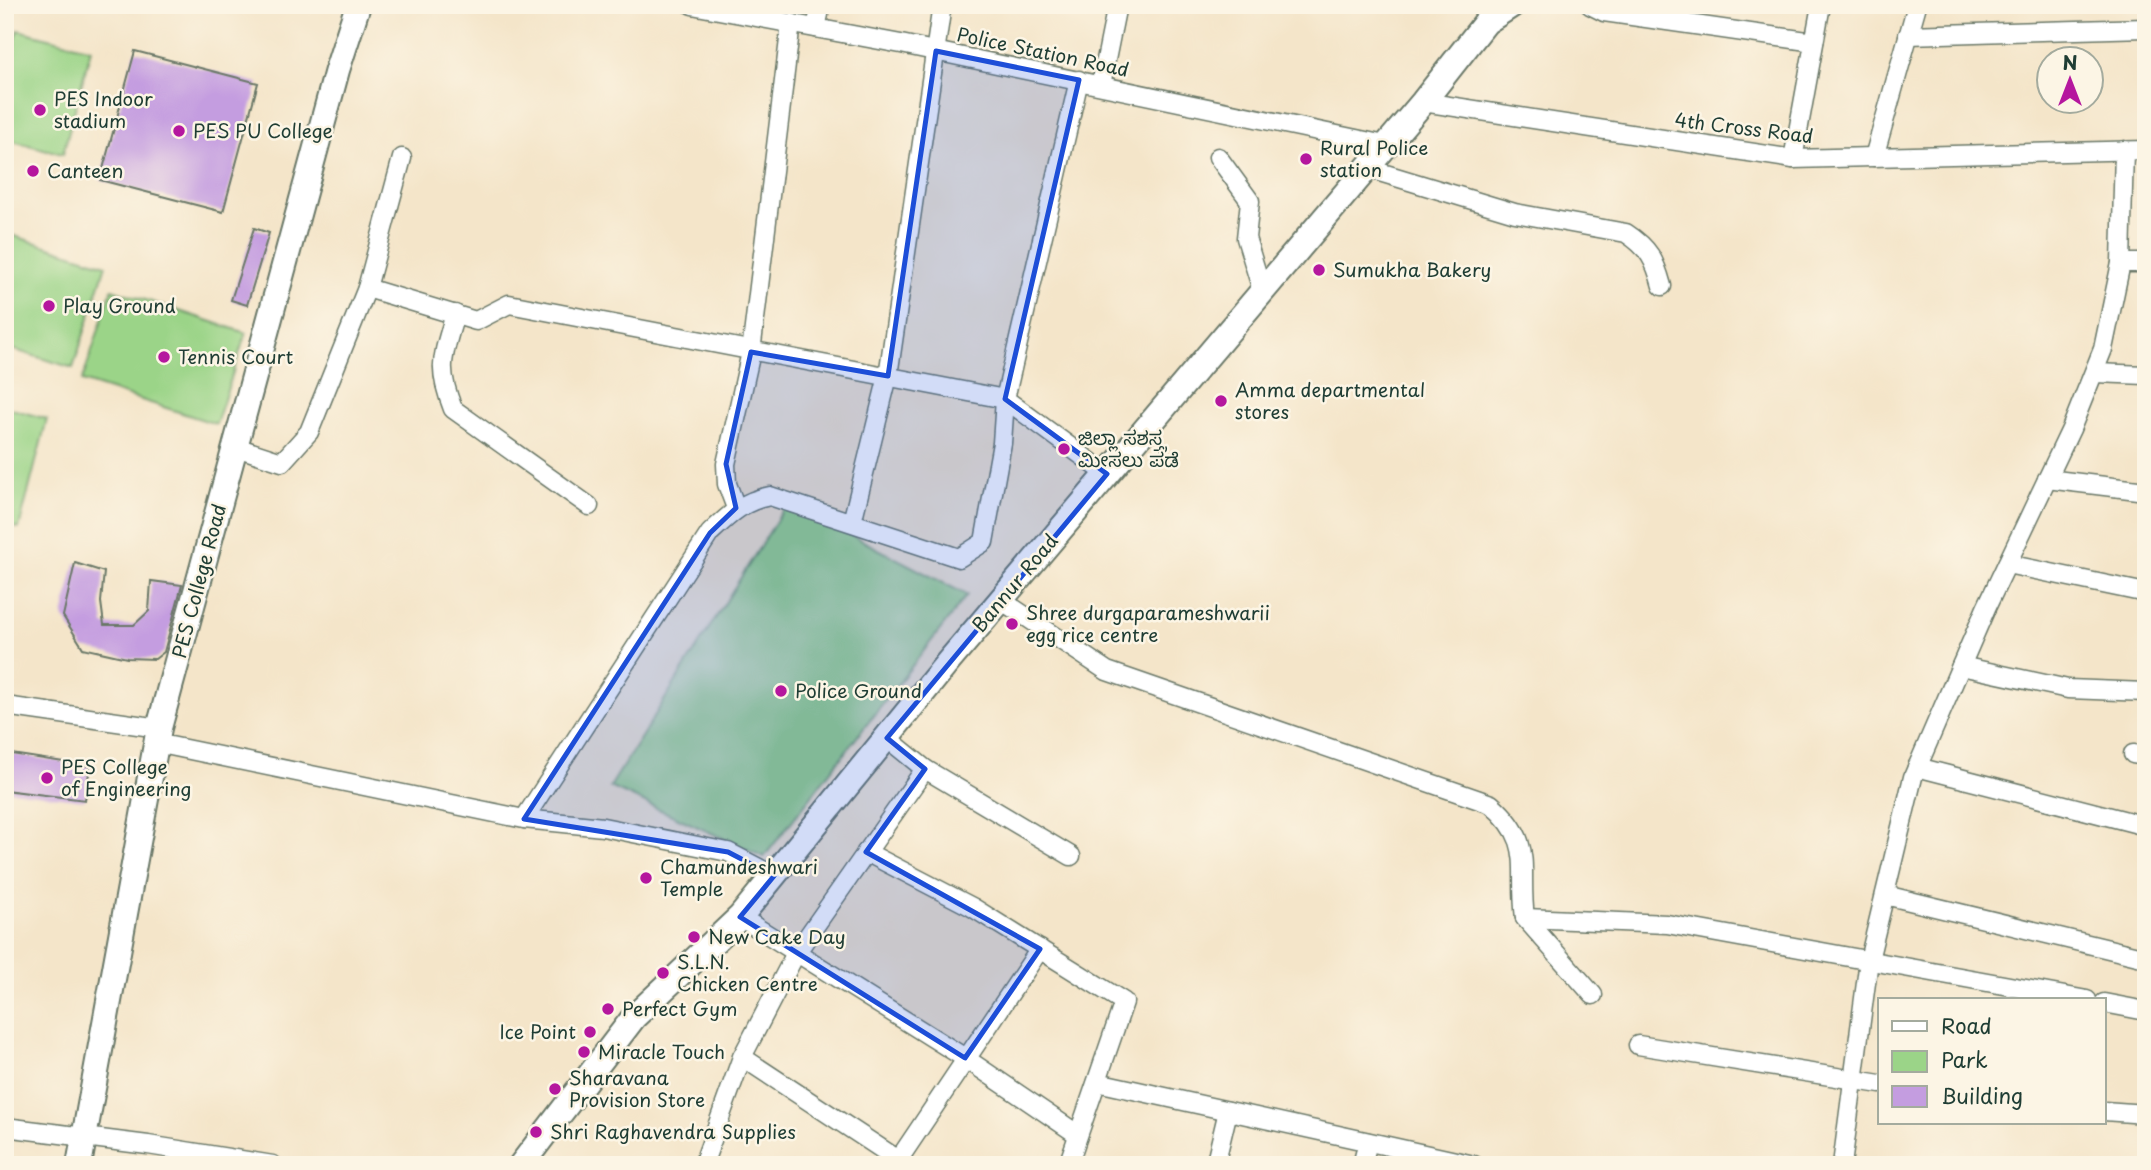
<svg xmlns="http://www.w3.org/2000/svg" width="2151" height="1170" font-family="'Playpen Sans','Noto Sans Kannada',sans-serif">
<rect width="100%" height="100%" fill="#fcf5e5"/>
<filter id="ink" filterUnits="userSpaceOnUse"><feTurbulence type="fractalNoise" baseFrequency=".0143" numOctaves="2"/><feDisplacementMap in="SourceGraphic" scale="14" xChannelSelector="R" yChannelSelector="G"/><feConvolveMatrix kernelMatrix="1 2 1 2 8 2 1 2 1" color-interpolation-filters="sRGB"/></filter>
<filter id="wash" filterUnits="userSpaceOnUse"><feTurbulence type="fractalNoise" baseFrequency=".00686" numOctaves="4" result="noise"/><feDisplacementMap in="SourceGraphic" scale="28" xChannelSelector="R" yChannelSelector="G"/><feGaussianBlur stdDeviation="1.57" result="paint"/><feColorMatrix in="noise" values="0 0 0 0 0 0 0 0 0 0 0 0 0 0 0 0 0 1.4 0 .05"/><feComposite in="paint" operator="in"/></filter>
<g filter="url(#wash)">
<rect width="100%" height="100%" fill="#f4e5c9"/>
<g fill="#9bd488" stroke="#5d885e" stroke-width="2">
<polygon points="18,30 91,49 63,154 5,139 5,80"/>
<polygon points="5,233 106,265 73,368 5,347"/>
<polygon points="112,289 246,333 216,424 82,381"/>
<polygon points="5,407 47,419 19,528 5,525"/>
<polygon points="788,502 967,595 764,857 610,787"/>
</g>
<g id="blocks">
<g fill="#c49de0">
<polygon points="135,51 258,83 223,212 100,180"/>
<polygon points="254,228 269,233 247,305 231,300"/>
<polygon points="75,563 104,572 101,602 104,625 134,625 149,611 151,581 182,585 164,652 155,659 127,658 83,648 63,616"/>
<polygon points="5,753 90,766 85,800 5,790"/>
</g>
</g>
</g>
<g filter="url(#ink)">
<use href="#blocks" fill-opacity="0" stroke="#6a7868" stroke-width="2"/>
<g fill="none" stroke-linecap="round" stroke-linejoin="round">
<defs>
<g id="street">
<polyline points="692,5 901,44 1385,145"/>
<polyline points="1590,5 1604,12 1814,42"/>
<polyline points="816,28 821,5"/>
<polyline points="1908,35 2146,28"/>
<polyline points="1101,85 1117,5"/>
<polyline points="1423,102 1793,159 2146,150"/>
<polyline points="1218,157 1250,201 1246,238 1262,290"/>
<polyline points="1874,157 1917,5"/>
<polyline points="1793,159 1821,5"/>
<path d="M1366,168L1515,213L1626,233C1649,248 1655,260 1662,286"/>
<polyline points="2121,263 2146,263"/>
<polyline points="367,288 476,321 509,304 1005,399 1107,474"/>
<path d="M455,314C443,357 436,366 453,409L589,506"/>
<polyline points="2095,373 2146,375"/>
<polyline points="236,447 282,462 309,432 367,288 402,158"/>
<polyline points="2047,479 2146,491"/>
<polyline points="736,508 727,484 726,464 751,352 791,23"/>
<polyline points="852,522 888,376 942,5"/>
<polyline points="2007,564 2146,593"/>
<path d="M1001,600L1107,671L1491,804C1536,843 1518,866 1525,918L1593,995"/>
<polyline points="1961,666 2068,689 2146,692"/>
<polyline points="5,706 159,728"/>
<polyline points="156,743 524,819 603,827 728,852 774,876"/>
<polyline points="2133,754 2146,756"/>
<polyline points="1917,767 2146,826"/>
<polyline points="925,769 1071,856"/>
<path d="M524,819L710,533C730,514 743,501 770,496L959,558L984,542L1002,443L1005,399L1079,80"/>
<polyline points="866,852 972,907 1124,1002 1068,1165"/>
<polyline points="1885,895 2146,958"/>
<polyline points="740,917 965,1058 1077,1134"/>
<polyline points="1525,918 1667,924 2087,1000"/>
<polyline points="2104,1003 2146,1011"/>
<polyline points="1638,1045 1880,1084"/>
<polyline points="742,1057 906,1165"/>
<polyline points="1097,1082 1474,1165"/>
<polyline points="2104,1111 2146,1114"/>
<polyline points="5,1127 148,1145 273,1165"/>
<polyline points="703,1165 742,1057 796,953 925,769 887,738"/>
<polyline points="895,1165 1040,949"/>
<polyline points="1215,1165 1228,1111"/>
<polyline points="1362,1165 1368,1142"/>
<polyline points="1842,1165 1869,960 1913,777 1986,608 2071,429 2103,349 2121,263 2124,150"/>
</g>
<g id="secondary">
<polyline points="79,1165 159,728 337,70 358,5"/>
<polyline points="521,1165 634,1017 740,917 949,661 1423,102 1486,22 1512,5"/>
</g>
</defs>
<use href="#street" stroke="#6a7868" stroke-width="21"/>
<use href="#secondary" stroke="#6a7868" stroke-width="28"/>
<use href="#street" stroke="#fff" stroke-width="18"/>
<use href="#secondary" stroke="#fff" stroke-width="24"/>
</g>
</g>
<path fill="#1d4ed8" fill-opacity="0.2" stroke="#1d4ed8" stroke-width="5" stroke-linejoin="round" d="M936,51L1079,80L1005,399L1107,474L887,738L925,769L866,852L1040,949L965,1058L740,917L774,876L728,852L524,819L710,533L736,508L726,464L751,352L888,376Z"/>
<g fill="#b5179e" stroke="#fcf5e5" stroke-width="2.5">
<circle cx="40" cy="110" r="7"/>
<circle cx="179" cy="131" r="7"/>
<circle cx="1306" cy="159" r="7"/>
<circle cx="33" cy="171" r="7"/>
<circle cx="1319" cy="270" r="7"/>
<circle cx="49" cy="306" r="7"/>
<circle cx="164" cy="357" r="7"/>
<circle cx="1221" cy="401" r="7"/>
<circle cx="1064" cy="449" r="7"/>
<circle cx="1012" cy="624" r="7"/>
<circle cx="781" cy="691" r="7"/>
<circle cx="47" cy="778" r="7"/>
<circle cx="646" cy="878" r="7"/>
<circle cx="694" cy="937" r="7"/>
<circle cx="663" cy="973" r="7"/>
<circle cx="608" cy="1009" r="7"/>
<circle cx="590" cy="1032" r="7"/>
<circle cx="584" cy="1052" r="7"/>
<circle cx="555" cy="1089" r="7"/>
<circle cx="536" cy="1132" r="7"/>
</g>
<g text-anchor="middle" stroke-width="5" stroke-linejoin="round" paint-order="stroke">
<g font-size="19" fill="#1f3d34" stroke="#fcf5e5">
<text transform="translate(1043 52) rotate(12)" y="7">Police Station Road</text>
<text transform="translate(1744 128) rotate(7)" y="7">4th Cross Road</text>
<text transform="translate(199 581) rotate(-75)" y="7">PES College Road</text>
<text transform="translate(1015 583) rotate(-50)" y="7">Bannur Road</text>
</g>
<g font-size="19" fill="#1f3d34" stroke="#fcf5e5" text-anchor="start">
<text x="54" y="106">PES Indoor<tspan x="54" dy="22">stadium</tspan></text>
<text x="193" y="138">PES PU College</text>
<text x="1320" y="155">Rural Police<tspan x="1320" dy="22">station</tspan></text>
<text x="47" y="178">Canteen</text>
<text x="1333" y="277">Sumukha Bakery</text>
<text x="63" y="313">Play Ground</text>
<text x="178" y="364">Tennis Court</text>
<text x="1235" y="397">Amma departmental<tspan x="1235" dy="22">stores</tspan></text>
<text x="1078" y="445">ಜಿಲ್ಲಾ ಸಶಸ್ತ್ರ<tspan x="1078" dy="22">ಮೀಸಲು ಪಡೆ</tspan></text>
<text x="1026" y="620">Shree durgaparameshwarii<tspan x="1026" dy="22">egg rice centre</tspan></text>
<text x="795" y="698">Police Ground</text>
<text x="61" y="774">PES College<tspan x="61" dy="22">of Engineering</tspan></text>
<text x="660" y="874">Chamundeshwari<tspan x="660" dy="22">Temple</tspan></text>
<text x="708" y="944">New Cake Day</text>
<text x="677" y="969">S.L.N.<tspan x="677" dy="22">Chicken Centre</tspan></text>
<text x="622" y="1016">Perfect Gym</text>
<text x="576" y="1039" text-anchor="end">Ice Point</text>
<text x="598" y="1059">Miracle Touch</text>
<text x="569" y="1085">Sharavana<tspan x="569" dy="22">Provision Store</tspan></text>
<text x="550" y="1139">Shri Raghavendra Supplies</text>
</g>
</g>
<rect width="2151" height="1170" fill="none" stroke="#fcf5e5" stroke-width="28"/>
<rect x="1878" y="998" width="228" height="126" fill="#fcf5e5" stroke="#a4ab9e" stroke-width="2"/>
<rect x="1892" y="1021" width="35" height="10" fill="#ffffff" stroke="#a4ab9e" stroke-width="2"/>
<text x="1941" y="1034" font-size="21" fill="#1f3d34">Road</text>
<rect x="1892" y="1051" width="35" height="21" fill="#9bd488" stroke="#a4ab9e" stroke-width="2"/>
<text x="1941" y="1068" font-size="21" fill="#1f3d34">Park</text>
<rect x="1892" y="1086" width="35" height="21" fill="#c49de0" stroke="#a4ab9e" stroke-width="2"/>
<text x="1941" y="1104" font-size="21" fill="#1f3d34">Building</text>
<g transform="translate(2070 80)"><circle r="33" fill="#fcf5e5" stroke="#a4ab9e" stroke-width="2"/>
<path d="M0-5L12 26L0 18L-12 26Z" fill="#b5179e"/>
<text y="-10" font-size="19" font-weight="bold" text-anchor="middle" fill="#1f3d34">N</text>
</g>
</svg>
